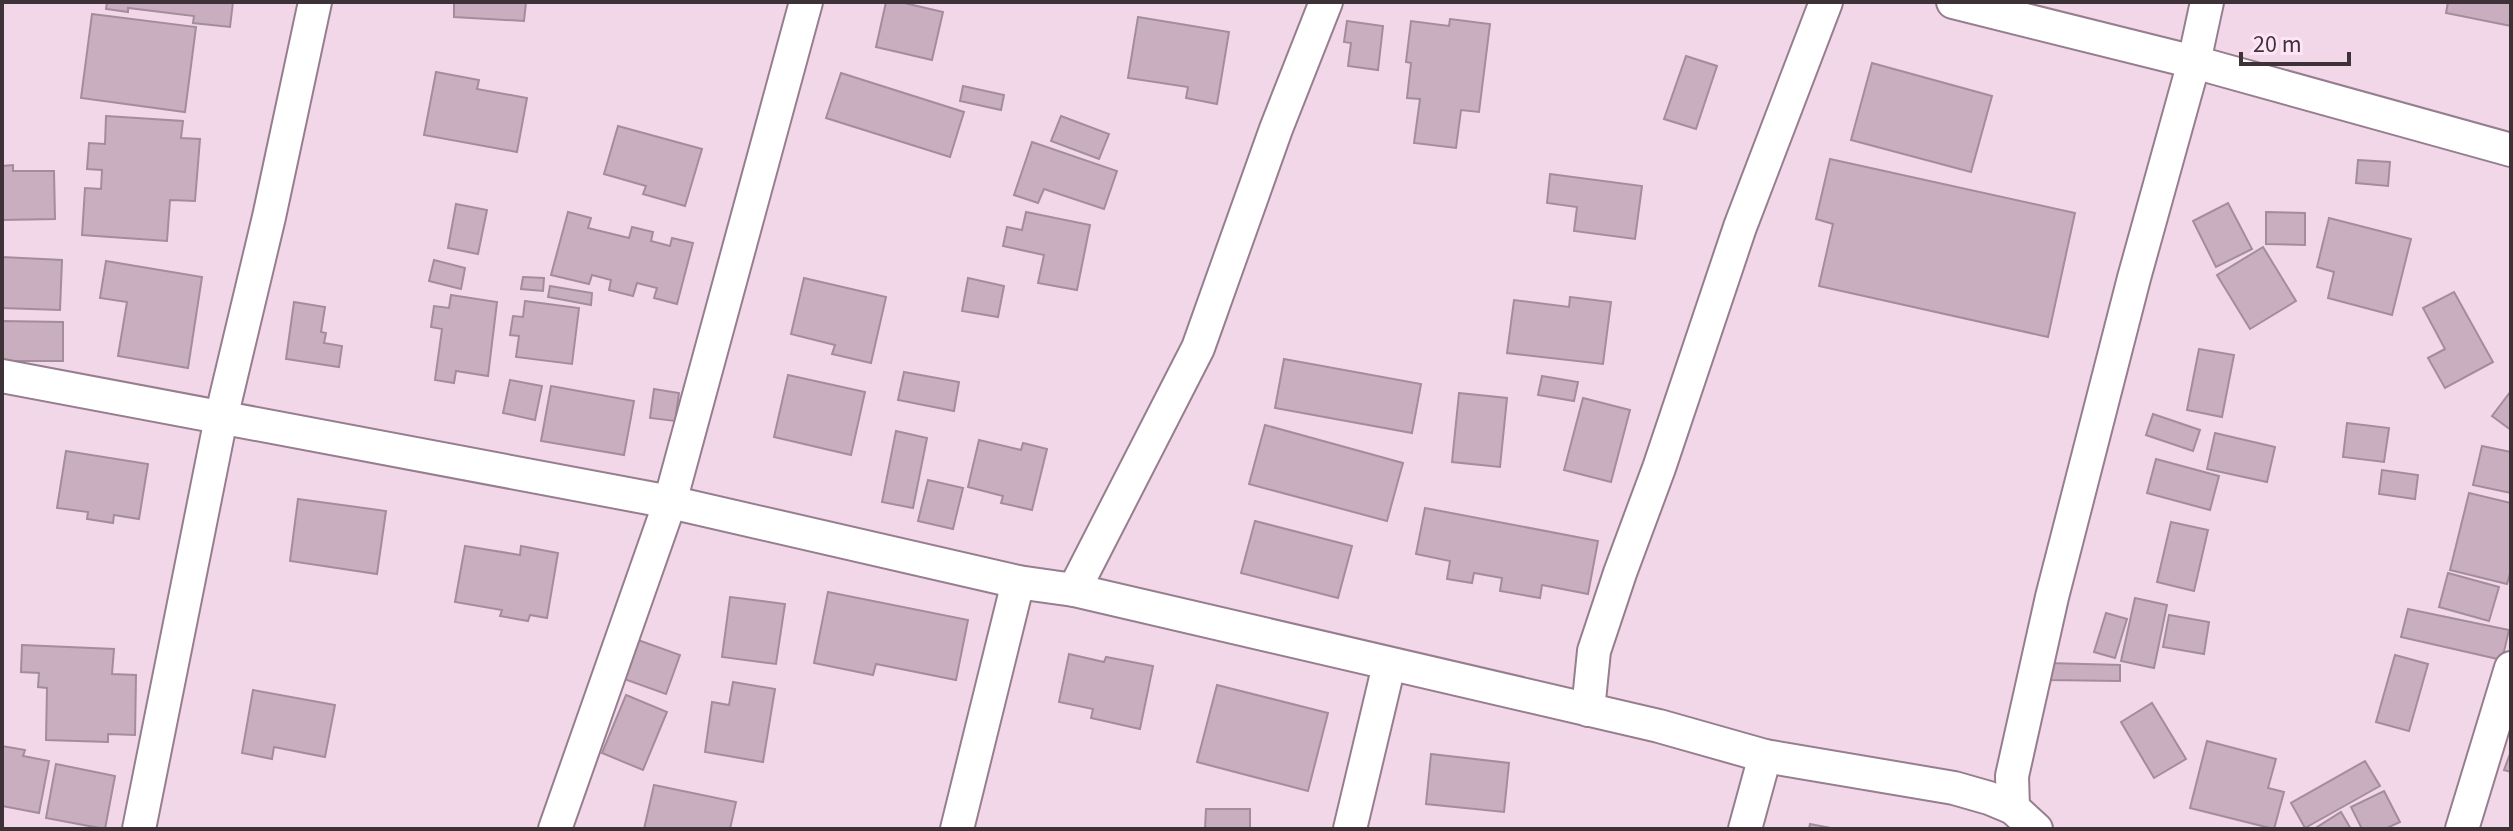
<svg xmlns="http://www.w3.org/2000/svg" width="2513" height="831" font-family="'Source Sans 3',sans-serif">
<rect width="100%" height="100%" fill="#f1d7e8"/>
<g fill="#c8aebf" stroke="#a58c9d" stroke-width="2">
<polygon points="107,2 233,2 230,27 193,23 194,16 128,8 128,12 106,9"/>
<polygon points="454,2 526,2 524,21 454,17"/>
<polygon points="886,2 900,2 943,12 932,60 876,47"/>
<polygon points="2448,2 2511,2 2511,26 2446,13"/>
<polygon points="92,14 196,27 185,112 81,98"/>
<polygon points="1138,17 1229,32 1217,104 1186,98 1188,87 1128,78"/>
<polygon points="1450,19 1490,24 1479,112 1461,110 1456,148 1414,143 1420,99 1407,98 1411,63 1406,62 1411,21 1449,26"/>
<polygon points="1347,21 1383,26 1378,70 1348,66 1351,43 1344,42"/>
<polygon points="1686,56 1717,66 1696,129 1664,119"/>
<polygon points="1872,63 1992,96 1971,172 1851,140"/>
<polygon points="436,72 479,80 477,89 527,98 517,152 424,135"/>
<polygon points="841,73 964,112 950,157 826,118"/>
<polygon points="963,86 1004,95 1001,110 960,101"/>
<polygon points="106,116 183,121 181,138 200,139 195,201 170,200 167,241 82,235 85,188 101,189 102,170 87,169 89,143 105,144"/>
<polygon points="1061,116 1109,134 1099,159 1051,141"/>
<polygon points="618,126 702,149 685,206 643,194 646,186 604,174"/>
<polygon points="1032,142 1117,171 1104,209 1044,189 1038,203 1014,195"/>
<polygon points="1830,159 2075,213 2048,337 1819,286 1833,224 1816,219"/>
<polygon points="2358,160 2390,162 2388,186 2356,183"/>
<polygon points="13,165 13,171 54,171 55,219 2,220 2,166"/>
<polygon points="1550,174 1642,186 1635,239 1574,231 1577,207 1547,203"/>
<polygon points="2228,203 2252,249 2216,267 2193,221"/>
<polygon points="456,204 487,210 478,254 448,248"/>
<polygon points="568,212 591,218 588,228 629,238 632,227 653,232 651,241 670,246 672,238 693,243 677,304 654,298 657,288 637,283 633,296 609,290 611,280 592,275 589,284 551,275"/>
<polygon points="1026,212 1090,225 1077,290 1038,283 1044,255 1003,246 1007,227 1022,230"/>
<polygon points="2266,212 2305,213 2305,245 2266,244"/>
<polygon points="2329,218 2411,239 2392,315 2328,298 2334,272 2317,267"/>
<polygon points="2263,247 2296,301 2250,329 2217,275"/>
<polygon points="2,257 62,260 60,310 2,308"/>
<polygon points="434,260 465,268 461,289 429,281"/>
<polygon points="106,261 202,277 188,368 118,356 127,302 100,298"/>
<polygon points="523,277 544,278 543,291 521,289"/>
<polygon points="804,278 886,297 871,363 832,354 835,345 791,334"/>
<polygon points="968,278 1004,286 998,317 962,311"/>
<polygon points="550,286 592,293 591,305 548,297"/>
<polygon points="2454,292 2493,362 2445,388 2428,358 2445,349 2423,308"/>
<polygon points="451,295 497,302 488,376 456,371 454,383 435,380 442,329 431,327 434,306 449,308"/>
<polygon points="1570,297 1611,302 1603,364 1507,353 1514,300 1569,307"/>
<polygon points="525,301 579,308 572,364 516,357 519,336 510,335 513,316 523,317"/>
<polygon points="294,302 325,307 321,332 326,333 324,343 342,346 339,367 286,359"/>
<polygon points="2,321 63,322 63,361 2,361"/>
<polygon points="2199,349 2234,355 2222,417 2187,410"/>
<polygon points="1284,359 1421,384 1412,433 1275,408"/>
<polygon points="904,372 959,382 954,411 898,400"/>
<polygon points="788,375 865,392 851,455 774,437"/>
<polygon points="1542,376 1578,382 1574,401 1538,395"/>
<polygon points="510,380 542,386 535,420 503,413"/>
<polygon points="551,386 634,401 624,455 541,441"/>
<polygon points="654,389 679,393 675,421 650,418"/>
<polygon points="2511,391 2511,430 2492,416"/>
<polygon points="1459,393 1507,398 1500,467 1452,462"/>
<polygon points="1583,398 1630,410 1611,482 1564,470"/>
<polygon points="2153,414 2200,430 2193,451 2146,435"/>
<polygon points="2347,423 2389,428 2384,462 2343,457"/>
<polygon points="1265,425 1403,463 1387,521 1249,484"/>
<polygon points="896,431 927,438 913,508 882,502"/>
<polygon points="2215,433 2275,447 2267,482 2207,469"/>
<polygon points="979,440 1021,450 1023,443 1047,449 1032,510 1001,503 1003,496 968,487"/>
<polygon points="2482,446 2511,452 2511,493 2473,485"/>
<polygon points="66,451 148,464 139,519 114,515 113,523 87,519 88,512 57,508"/>
<polygon points="2156,459 2219,476 2210,510 2147,493"/>
<polygon points="2382,470 2418,475 2415,499 2379,494"/>
<polygon points="928,480 963,488 953,529 918,521"/>
<polygon points="2469,493 2511,503 2511,570 2507,584 2450,570"/>
<polygon points="298,499 386,511 377,574 290,561"/>
<polygon points="1425,508 1598,541 1588,594 1542,585 1540,598 1500,591 1502,578 1474,573 1472,583 1447,579 1450,561 1416,554"/>
<polygon points="1255,521 1352,546 1338,598 1241,573"/>
<polygon points="2171,522 2208,530 2194,591 2157,582"/>
<polygon points="465,546 520,555 521,546 558,553 547,618 530,615 528,621 500,616 502,610 455,602"/>
<polygon points="2448,573 2499,587 2489,621 2439,607"/>
<polygon points="828,592 968,620 956,680 876,664 873,675 814,663"/>
<polygon points="730,597 785,604 776,664 722,657"/>
<polygon points="2135,598 2167,605 2154,668 2121,661"/>
<polygon points="2408,609 2509,630 2502,660 2401,637"/>
<polygon points="2106,613 2127,619 2115,658 2094,652"/>
<polygon points="2169,615 2209,622 2204,654 2163,647"/>
<polygon points="638,640 680,655 666,694 624,679"/>
<polygon points="22,645 114,649 112,674 136,675 135,735 108,734 108,742 46,740 47,688 38,687 39,673 21,672"/>
<polygon points="1069,654 1104,662 1106,657 1153,666 1140,729 1091,718 1093,709 1059,702"/>
<polygon points="2395,655 2428,664 2409,731 2376,722"/>
<polygon points="2048,663 2120,665 2120,681 2047,680"/>
<polygon points="733,682 775,689 763,762 705,752 712,702 729,705"/>
<polygon points="1217,685 1328,713 1308,791 1197,762"/>
<polygon points="253,690 335,705 325,757 274,747 272,759 242,753"/>
<polygon points="626,695 667,712 643,770 602,753"/>
<polygon points="2152,703 2186,759 2154,778 2121,722"/>
<polygon points="2207,741 2276,759 2268,788 2284,792 2274,829 2190,808"/>
<polygon points="2,746 25,750 23,756 49,761 39,813 2,806"/>
<polygon points="2511,751 2511,772 2504,770"/>
<polygon points="1431,754 1509,763 1504,812 1426,804"/>
<polygon points="2365,761 2380,786 2305,828 2291,803"/>
<polygon points="56,764 115,776 105,829 46,818"/>
<polygon points="654,785 736,802 730,829 644,829"/>
<polygon points="2384,791 2400,822 2385,829 2362,829 2351,807"/>
<polygon points="1206,809 1250,809 1250,828 1292,829 1205,829"/>
<polygon points="2341,812 2351,829 2314,829"/>
<polygon points="1810,824 1836,829 1809,829"/>
</g>
<g fill="none" stroke-linecap="round" stroke-linejoin="round">
<defs>
<g id="street">
<polyline points="1953,2 2194,62 2511,150"/>
<polyline points="2,376 670,502 1018,582 1074,590 1659,726 1765,756 1954,788 1989,798 2013,808 2036,829"/>
<polyline points="1074,590 1198,348 1276,129 1326,2"/>
<polyline points="1588,710 1594,651 1620,573 1659,468 1740,227 1826,2"/>
<polyline points="2013,808 2012,776 2052,597 2134,278 2194,62 2207,2"/>
<polyline points="139,829 221,418 269,217 315,2"/>
<polyline points="555,829 670,502 806,2"/>
<polyline points="957,829 1018,582"/>
<polyline points="1350,829 1389,665"/>
<polyline points="1745,829 1765,756"/>
<polyline points="2462,829 2511,668"/>
</g>
</defs>
<use href="#street" stroke="#967e8e" stroke-width="36"/>
<use href="#street" stroke="#fff" stroke-width="32"/>
</g>
<rect width="2513" height="831" fill="none" stroke="#3c3238" stroke-width="8"/>
<path d="M2241 52v12h108v-12" fill="none" stroke="#3c3238" stroke-width="4"/>
<text x="2253" y="52" font-size="24" fill="#3c3238" stroke="#fee4f5" stroke-width="6" paint-order="stroke">20 m</text>
</svg>
